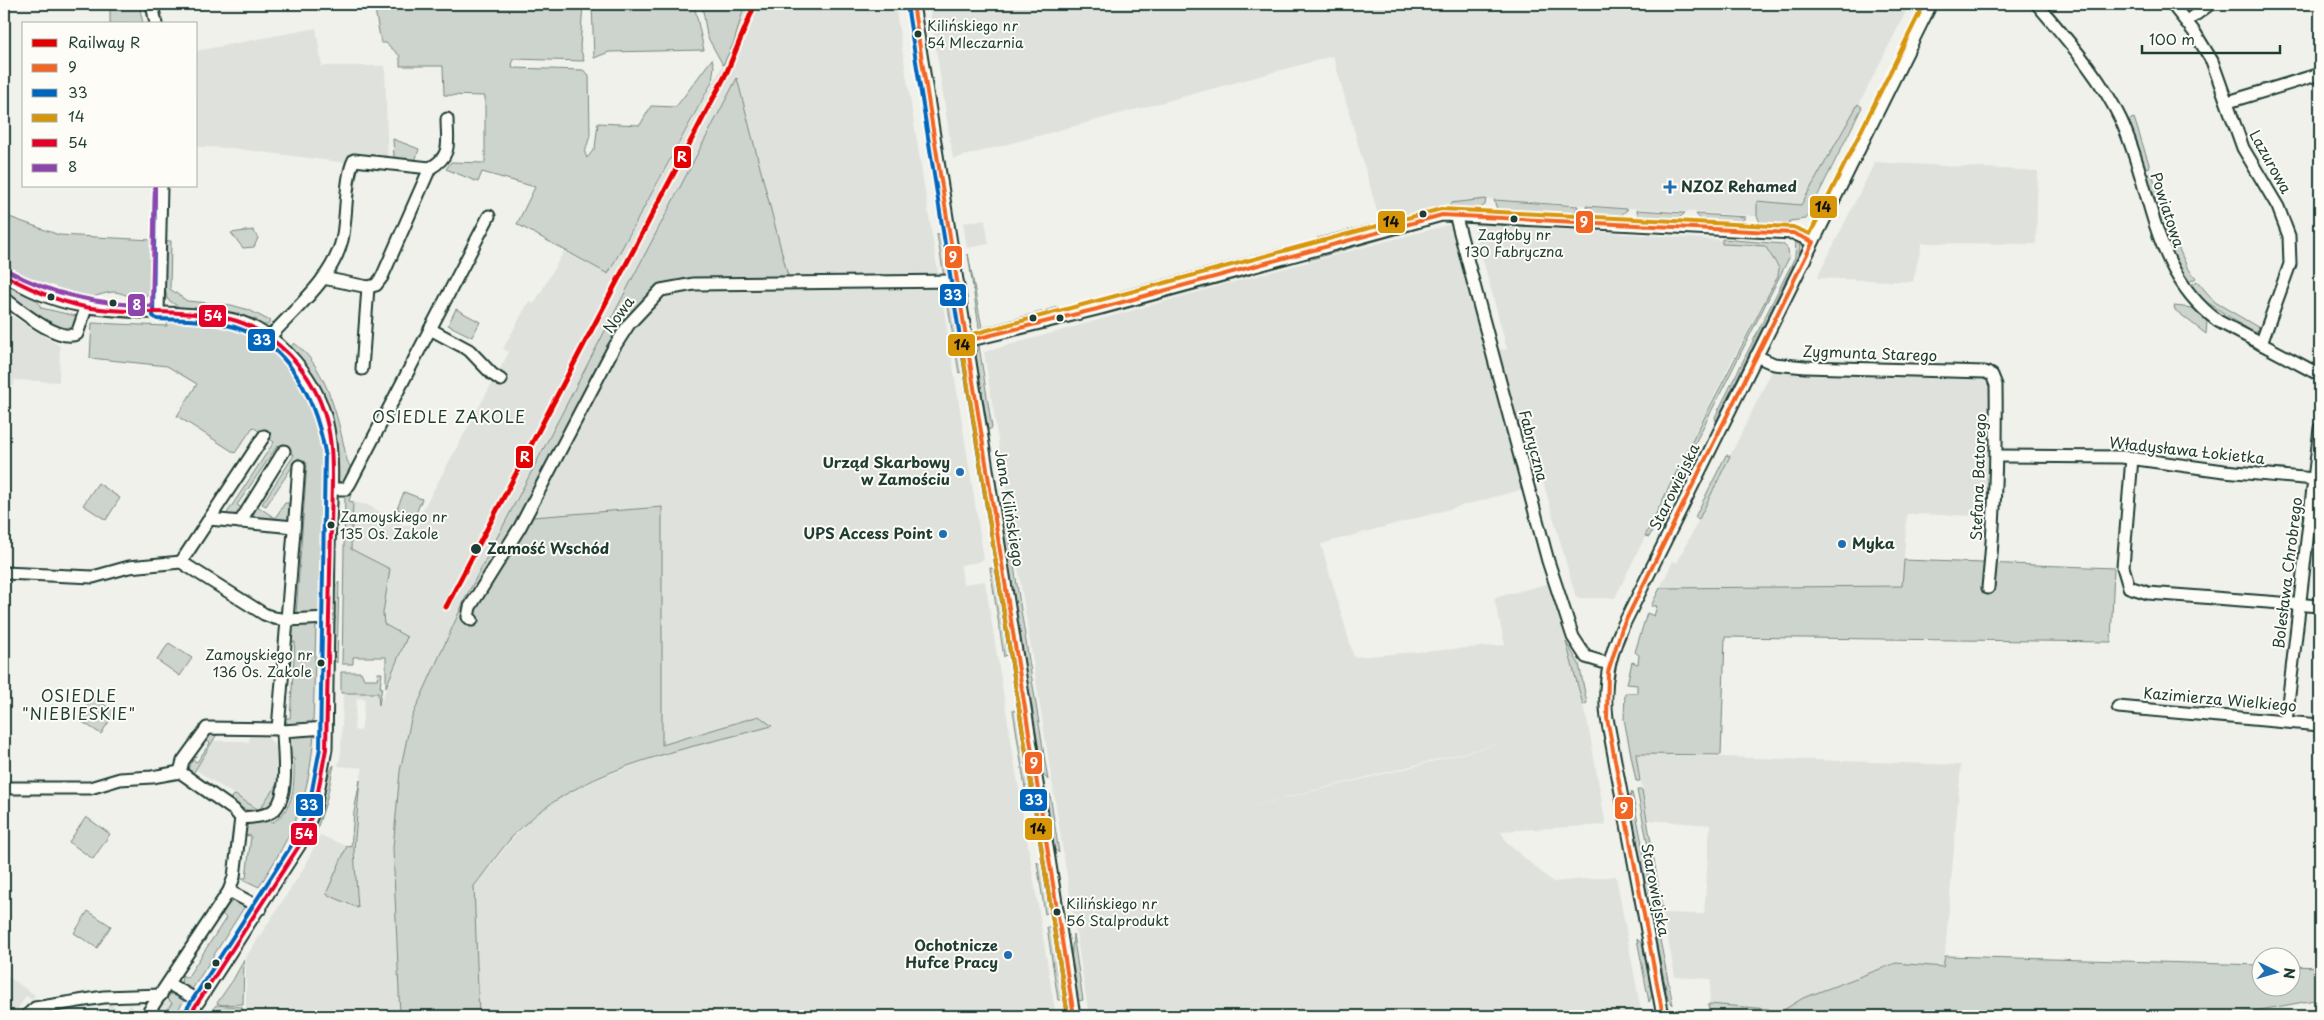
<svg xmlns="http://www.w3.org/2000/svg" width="2324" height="1020" font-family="'Playpen Sans',sans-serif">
<rect width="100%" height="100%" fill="#f0f1eb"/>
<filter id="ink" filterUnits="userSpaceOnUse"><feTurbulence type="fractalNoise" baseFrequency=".02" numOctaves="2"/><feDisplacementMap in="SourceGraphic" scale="10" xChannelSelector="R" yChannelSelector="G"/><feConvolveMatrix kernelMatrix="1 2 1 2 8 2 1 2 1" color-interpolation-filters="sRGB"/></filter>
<g filter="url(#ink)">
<g fill="#dfe2dc" fill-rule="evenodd">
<path d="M745,4H895L984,559L979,562L961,565L963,584L985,581L1056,1016H479L474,886L524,825L559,797L595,780L759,716L662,745V507L533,517L607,373L641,314L766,191L737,79L466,597L411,719L400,771L393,848L400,1016H246V957L302,871L320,835L347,846L326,894L358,907L354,850L360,780L363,768L338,766L341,753L343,693H378L380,704L407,637L384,624L383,613L390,569L351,549L353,502L368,505L403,525H412L416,522L509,352L503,349L529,301L534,304L564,251L608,274L723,65L734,42ZM357,698L365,699L361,731L354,730Z"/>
<polygon points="929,4 1910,4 1801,219 1486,199 1450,203 1380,222 1333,56 953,159"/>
<polygon points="316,28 322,66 385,66 388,166 339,162 231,148 196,147 196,51"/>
<polygon points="1875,162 2038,171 2036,244 1922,243 1913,282 1817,278"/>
<polygon points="985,220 989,244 967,248 963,223"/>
<path d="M1451,224L1524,489L1321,544L1354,657L1505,645L1494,598L1550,583L1588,724L1606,825L1501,831L1507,843L1553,882L1616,876L1642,1016H1089L984,352L1237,281ZM1506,742L1408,768L1220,814Z"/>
<polygon points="1478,224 1722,240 1722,244 1765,246 1779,268 1778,276 1731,362 1615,598 1576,598 1539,467 1528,467 1496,350 1507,349 1474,227"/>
<polygon points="4,311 60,346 59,382 14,380 14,386 4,387"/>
<polygon points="1772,371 1986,378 1990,387 1990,511 1985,516 1907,514 1902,586 1660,588 1673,561 1677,563"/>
<polygon points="252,732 264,733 278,749 280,779 259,811 196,770 214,741 244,741 248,743"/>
<polygon points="1636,754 1961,765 1944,967 1896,963 1803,998 1774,1016 1768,1016 1768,1009 1709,1004 1711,979 1675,977 1663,913 1704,914 1710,825 1648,820"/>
<polygon points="4,974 35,995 32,1000 26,996 16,1011 21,1016 4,1016"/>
<polygon points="167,998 172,1002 163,1016 102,1016 110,1004 123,1013 129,1005 142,1014 150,1002 159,1008"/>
</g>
<g fill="#cdd3cd" stroke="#768880">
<polygon points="110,4 139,4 143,24 110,24"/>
<polygon points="374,4 583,4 580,47 584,61 513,59 512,68 583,70 589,75 590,135 585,153 587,158 595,148 598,123 640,125 651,106 676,107 712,59 714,66 712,82 608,274 517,224 535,187 482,172 478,182 446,169 451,162 485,163 485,96 444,95 443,66 400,66 400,56 386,43 381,43"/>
<polygon points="592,4 694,4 704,50 609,52 594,58"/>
<polygon points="702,4 745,4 734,42 723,65 707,36"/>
<path d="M737,78L789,280H699L647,298L524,513L533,517L662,507V745L759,716L772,726C688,749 591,764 525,824C506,841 490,866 474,886L479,1016H400L393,848L400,771L411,719L466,597Z"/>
<polygon points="1858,104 1862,107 1806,219 1790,221 1788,228 1761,224 1757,216 1757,201 1801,205"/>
<polygon points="2134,118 2150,167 2145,169 2129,120"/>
<polygon points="393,139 419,149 415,162 394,158"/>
<polygon points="2152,173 2166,219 2160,221 2147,175"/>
<path d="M1486,199L1485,205C1477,212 1458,213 1450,206V203Z"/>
<polygon points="1494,200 1578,206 1576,213 1571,215 1503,212 1497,209"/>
<polygon points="1586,206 1628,209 1618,218 1589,216"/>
<polygon points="1637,210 1683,213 1685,213 1675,221 1644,219 1638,216"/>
<path d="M1696,214L1746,217C1737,229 1704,227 1696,214Z"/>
<path d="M4,215L59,235L171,241L170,289L187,301L231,305L249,310L270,321L268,325H259L256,319L218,311L180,308L167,299L165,286H153C140,311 130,292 113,292C100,293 87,301 75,301C54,300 21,279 4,268Z"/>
<polygon points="1434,222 1438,223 1309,260 1309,256"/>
<polygon points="1376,223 1372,228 1328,240 1317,238"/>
<path d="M2168,224L2187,267L2196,278L2189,282C2176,265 2167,246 2162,225Z"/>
<polygon points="253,230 258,238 254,247 243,248 231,233"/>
<polygon points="937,234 942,234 945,239 949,270 944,277"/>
<polygon points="1722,239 1783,244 1788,249 1789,258 1688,457 1684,457 1778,276 1779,268 1765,246 1722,244"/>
<polygon points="1796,240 1800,246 1799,253 1716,421 1715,417 1795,257"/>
<polygon points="1282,248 1279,253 1128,294 1120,291"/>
<polygon points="968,254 982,328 1058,307 1060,312 980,334"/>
<polygon points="1248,273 1251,275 1103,315 1103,313"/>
<polygon points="2197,281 2215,302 2261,329 2254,333 2205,301 2191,285"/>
<polygon points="4,282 37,299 41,308 76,316 76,326 68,330 55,326 4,292"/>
<polygon points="945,288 951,290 954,295 965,365 963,371 959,373"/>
<polygon points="2174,306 2193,308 2207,321 2206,334 2175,310"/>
<polygon points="456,309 480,322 472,337 448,325"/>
<path d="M167,319C189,320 214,320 235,327C280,341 316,389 323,434C327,458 325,483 324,507C324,542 323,578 322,613L296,614L307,463L298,458L266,506L262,504L294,455L278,445L237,505L242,508L238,514L228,515L227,513L274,442L253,427L235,453L177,416L197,384L167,366L90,358L92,323L167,326Z"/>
<path d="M294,343C323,363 336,410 343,442C346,453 345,461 353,470L346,484L338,481L336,449L290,348Z"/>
<polygon points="979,346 992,428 988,430 976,356"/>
<polygon points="1726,455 1730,456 1699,519 1695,517"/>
<polygon points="1679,467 1682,470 1649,537 1645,536"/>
<polygon points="98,483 120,498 106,520 83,505"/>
<polygon points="404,492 422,499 415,516 397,509"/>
<polygon points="345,493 351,494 349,501 353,502 351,549 390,569 383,613 384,624 407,637 386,687 386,657 353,657 353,664 342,664"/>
<polygon points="285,503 288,503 290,508 288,523 249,517 254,504 275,518"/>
<polygon points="1004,503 1048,780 1042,773 1000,509"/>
<polygon points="1904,560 2114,568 2111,642 1725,637 1721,755 1636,754 1640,781 1636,781 1624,719 1625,693 1637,693 1637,685 1627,684 1632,662 1638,664 1639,655 1635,652 1647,613 1654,616 1657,606 1651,606 1660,588 1902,586"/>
<polygon points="990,568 995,569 998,574 1010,651 1004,657"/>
<polygon points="339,582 337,663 333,659 334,588"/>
<polygon points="295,623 316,625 313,723 289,726 284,718 290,718 295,642 290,642 291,629"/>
<polygon points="1566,642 1579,664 1587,703 1583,705"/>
<polygon points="169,643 192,658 180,676 157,660"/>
<polygon points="341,672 361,672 364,679 377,679 378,673 382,673 380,687 382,687 379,705 378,693 341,693"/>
<polygon points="93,697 115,712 101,734 78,719"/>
<polygon points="1013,710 1020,714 1030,782 1025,788"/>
<polygon points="219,731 194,772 190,773 187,771 190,758 197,762 210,743 204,738 208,733"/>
<path d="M314,733C309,800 294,831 259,887L240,878H246L251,836L243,835L248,823L268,818L271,823C296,810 294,783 294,759L288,756L289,741L296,734Z"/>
<path d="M318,735C329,751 305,822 297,840C288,857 276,873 266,889L264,887C299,834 313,798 318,735Z"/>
<path d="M334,765L326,802L315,835L312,830C317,819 329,768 334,765Z"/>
<path d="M280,779C275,811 260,821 231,802V797L235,795L259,810Z"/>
<polygon points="360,780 354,850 358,908 326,894 347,846 351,847 354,812"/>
<polygon points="1637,790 1642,790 1663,913 1661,912"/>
<polygon points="1632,792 1651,890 1647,894 1629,799"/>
<polygon points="1050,794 1059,853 1054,849 1046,802"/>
<polygon points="86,817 110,834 93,859 69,842"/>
<polygon points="1037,862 1044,867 1050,907 1049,912 1045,914"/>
<polygon points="234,900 245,906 191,991 181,985 182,975 187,978 226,918 222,914 229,904"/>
<polygon points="88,911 111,926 97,948 74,933"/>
<polygon points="1047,927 1052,927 1054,931 1065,1000 1058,1000"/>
<polygon points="1658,930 1673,1005 1668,999 1655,936"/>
<polygon points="1073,934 1083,1000 1078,1001 1071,963"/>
<polygon points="1637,939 1643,945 1652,995 1649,1002"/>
<polygon points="1945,956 2261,965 2262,988 2292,988 2292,966 2320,967 2320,999 2228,1016 1774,1016 1803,998 1896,963 1943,967"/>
<polygon points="244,960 243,1004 222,1005 217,1003 233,980"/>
<polygon points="173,992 185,999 174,1016 163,1016 172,1003 167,998"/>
<polygon points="1709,1004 1769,1009 1768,1016 1708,1016"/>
<polygon points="216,1005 242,1007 243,1016 207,1016"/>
</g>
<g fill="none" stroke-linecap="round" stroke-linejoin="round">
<defs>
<g id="minor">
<polyline points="152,4 156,24"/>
<polyline points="913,4 1074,1016"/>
<path d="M2037,4C2068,41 2100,76 2121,120C2153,189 2151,272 2218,321L2320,375"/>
<polyline points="2172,4 2195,33 2212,61 2243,148 2278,207 2289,236 2290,264 2261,344"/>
<polyline points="2187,21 2210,4"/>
<polyline points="2228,102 2320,74"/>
<polyline points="1455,214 1548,561 1573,637 1586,657 1609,664"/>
<path d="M4,275C79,323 141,306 224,318C272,325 314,373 326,419C336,460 330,506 329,548C328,615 327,682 326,749L315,808L299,846L189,1016"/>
<polyline points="323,278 368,287 376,285 382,277 430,168"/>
<path d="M4,298C20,310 57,342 77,334L86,308"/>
<polyline points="158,313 161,186"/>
<polyline points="430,329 469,350 492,374 501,380"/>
<path d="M269,338C295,308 332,280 342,240C347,219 345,176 354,160L430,168C453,156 447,141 447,119"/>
<polyline points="967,341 1097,309 1442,215 1793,233 1813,242"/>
<path d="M1756,356L1774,364L1805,367L1985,372L1992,375L1996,385C1997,453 1995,520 1988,588"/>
<polyline points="362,369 368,287"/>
<polyline points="1997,456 2122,457 2224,471 2315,479"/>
<polyline points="2132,458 2123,567 2129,587 2148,593 2320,606"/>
<polyline points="299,466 287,620 328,618"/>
<polyline points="330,489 346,489 350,483 489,216"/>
<polyline points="209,519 294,527"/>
<polyline points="240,522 284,451"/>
<polyline points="181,562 264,436"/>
<polyline points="4,573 93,577 129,567 181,562 264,614 274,618 287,620 278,729 207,728 183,761 180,772"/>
<polyline points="472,620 468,617 470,607 520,527 613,349 629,324 661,290 694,284 957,281"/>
<polyline points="2118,707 2320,725"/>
<polyline points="2286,721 2320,428"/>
<polyline points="283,731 326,728"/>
<path d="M4,788H90L120,779L152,777L180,772L234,810L241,818C252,817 267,817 275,809C290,794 283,750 283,731L278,729"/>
<polyline points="229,891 261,908"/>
<polyline points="169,984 199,1001"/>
<polyline points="26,1016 35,1008 104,997 161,995"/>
<polyline points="146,1016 229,891 234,877 241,818"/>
<path d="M1663,1016L1607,718C1603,687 1609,656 1622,628L1931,4"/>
</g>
</defs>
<use href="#minor" stroke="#1f3d34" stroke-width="15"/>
<use href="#minor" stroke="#fdfcf7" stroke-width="11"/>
<defs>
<g id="bus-1">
<polyline points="913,4 1074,1016"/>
<polyline points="967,341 1097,309 1442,215 1793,233 1813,242 1622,628 1608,672 1607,718 1663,1016"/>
</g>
<g id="bus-2">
<polyline points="907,5 1068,1016"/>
<path d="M155,186L153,316L157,319C179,320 201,319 222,324C285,336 314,393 325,452L320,748L309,806L293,843L184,1013"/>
</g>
<polyline id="bus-3" points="1068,1016 961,342 962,337 1441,209 1793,227 1810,234 1924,4"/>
<path id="bus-4" d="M4,275C30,289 56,301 85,307C132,315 180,309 226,318C274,329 313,371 326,419C332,440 332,462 332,483L326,749L315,808L299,846L189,1016"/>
<path id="bus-5" d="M7,270C53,296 99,304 152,306L155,186"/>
</defs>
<use href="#bus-1" stroke="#fdfcf7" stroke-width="8"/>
<use href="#bus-2" stroke="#fdfcf7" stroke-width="8"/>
<use href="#bus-3" stroke="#fdfcf7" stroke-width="8"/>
<use href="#bus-4" stroke="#fdfcf7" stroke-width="8"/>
<use href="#bus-5" stroke="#fdfcf7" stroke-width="8"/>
<use href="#bus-1" stroke="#f26522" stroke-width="4"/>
<use href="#bus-2" stroke="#0065bd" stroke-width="4"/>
<use href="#bus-3" stroke="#d79608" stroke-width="4"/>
<use href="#bus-4" stroke="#e4002b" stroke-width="4"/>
<use href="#bus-5" stroke="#8e44ad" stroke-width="4"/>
<defs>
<polyline id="rail-1" points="446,607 726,74 755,4"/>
</defs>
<use href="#rail-1" stroke="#fdfcf7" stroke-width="9"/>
<use href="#rail-1" stroke="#e50000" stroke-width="5"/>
</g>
</g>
<g fill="#1f3d34" stroke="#fdfcf7" stroke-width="2">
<circle cx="918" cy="34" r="4.5"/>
<circle cx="1423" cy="214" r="4.5"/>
<circle cx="1514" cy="219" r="4.5"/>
<circle cx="51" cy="297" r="4.5"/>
<circle cx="113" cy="303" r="4.5"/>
<circle cx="1033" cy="318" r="4.5"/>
<circle cx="1060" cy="318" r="4.5"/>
<circle cx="331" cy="525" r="4.5"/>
<circle cx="476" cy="549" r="6"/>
<circle cx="321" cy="663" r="4.5"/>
<circle cx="1057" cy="912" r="4.5"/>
<circle cx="216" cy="963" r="4.5"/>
<circle cx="208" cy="986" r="4.5"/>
</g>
<g fill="#1f6fb2" stroke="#fdfcf7" stroke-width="2">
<path d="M1667.5 179.5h5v5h5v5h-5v5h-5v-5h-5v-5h5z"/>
<circle cx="960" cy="472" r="5"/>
<circle cx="943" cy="534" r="5"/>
<circle cx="1842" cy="544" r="5"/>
<circle cx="1008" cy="955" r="5"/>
</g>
<g text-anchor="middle" stroke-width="4" stroke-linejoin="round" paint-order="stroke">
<g font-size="14" fill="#1f3d34" stroke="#fdfcf7" text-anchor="start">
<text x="927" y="31">Kilińskiego nr<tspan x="927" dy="17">54 Mleczarnia</tspan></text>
<text x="1514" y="240" text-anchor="middle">Zagłoby nr<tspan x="1514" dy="17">130 Fabryczna</tspan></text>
<text x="340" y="522">Zamoyskiego nr<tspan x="340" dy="17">135 Os. Zakole</tspan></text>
<text x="312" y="660" text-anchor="end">Zamoyskiego nr<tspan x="312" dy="17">136 Os. Zakole</tspan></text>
<text x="1066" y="909">Kilińskiego nr<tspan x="1066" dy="17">56 Stalprodukt</tspan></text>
</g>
<g font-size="15" fill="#1f3d34" stroke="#fdfcf7">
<text transform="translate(2270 162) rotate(61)" y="5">Lazurowa</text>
<text transform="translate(2167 210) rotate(72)" y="5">Powiatowa</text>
<text transform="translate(619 315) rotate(-54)" y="5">Nowa</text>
<text transform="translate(1870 354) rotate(2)" y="5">Zygmunta Starego</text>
<text transform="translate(1533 446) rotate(75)" y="5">Fabryczna</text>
<text transform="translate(2187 451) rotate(6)" y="5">Władysława Łokietka</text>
<text transform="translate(1979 477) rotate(-88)" y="5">Stefana Batorego</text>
<text transform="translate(1675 487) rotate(-64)" y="5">Starowiejska</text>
<text transform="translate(1009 508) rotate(81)" y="5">Jana Kilińskiego</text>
<text transform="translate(2288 573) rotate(-83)" y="5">Bolesława Chrobrego</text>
<text transform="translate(2220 700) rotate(5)" y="5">Kazimierza Wielkiego</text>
<text transform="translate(1655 890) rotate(79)" y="5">Starowiejska</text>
</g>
<g font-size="15" font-weight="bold" fill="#1f3d34" stroke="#fdfcf7" text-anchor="end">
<text x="1681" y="192" text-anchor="start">NZOZ Rehamed</text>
<text x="950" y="468">Urząd Skarbowy<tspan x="950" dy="17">w Zamościu</tspan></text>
<text x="933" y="539">UPS Access Point</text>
<text x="1852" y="549" text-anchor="start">Myka</text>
<text x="998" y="951">Ochotnicze<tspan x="998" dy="17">Hufce Pracy</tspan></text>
</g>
<g font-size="15" font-weight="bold" fill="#1f3d34" stroke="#fdfcf7" text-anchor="start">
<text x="487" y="554">Zamość Wschód</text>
</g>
<g font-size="16" letter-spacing="1" fill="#1f3d34" stroke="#fdfcf7">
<text x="449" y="423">OSIEDLE ZAKOLE</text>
<text x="79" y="702">OSIEDLE<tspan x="79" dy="18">"NIEBIESKIE"</tspan></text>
</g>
</g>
<g stroke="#fdfcf7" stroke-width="2">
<rect x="673" y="145" width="19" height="24" rx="5" fill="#e50000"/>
<rect x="1809" y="195" width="29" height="24" rx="5" fill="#d79608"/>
<rect x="1575" y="210" width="19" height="24" rx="5" fill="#f26522"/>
<rect x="1377" y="210" width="29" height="24" rx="5" fill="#d79608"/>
<rect x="944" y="245" width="19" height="24" rx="5" fill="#f26522"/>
<rect x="939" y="283" width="28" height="24" rx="5" fill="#0065bd"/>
<rect x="127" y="293" width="19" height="24" rx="5" fill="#8e44ad"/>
<rect x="198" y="304" width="29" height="24" rx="5" fill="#e4002b"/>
<rect x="247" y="328" width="29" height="24" rx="5" fill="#0065bd"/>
<rect x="947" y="333" width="29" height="24" rx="5" fill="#d79608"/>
<rect x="515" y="445" width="19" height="24" rx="5" fill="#e50000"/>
<rect x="1024" y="751" width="19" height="24" rx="5" fill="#f26522"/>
<rect x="1019" y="788" width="29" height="24" rx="5" fill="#0065bd"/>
<rect x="295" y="793" width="29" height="24" rx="5" fill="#0065bd"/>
<rect x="1614" y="796" width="20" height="24" rx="5" fill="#f26522"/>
<rect x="1024" y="817" width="29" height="24" rx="5" fill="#d79608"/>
<rect x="290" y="822" width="28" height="24" rx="5" fill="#e4002b"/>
</g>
<g font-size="14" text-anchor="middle" font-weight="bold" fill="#fff">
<text x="682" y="162">R</text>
<text x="1584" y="227">9</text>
<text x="953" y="262">9</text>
<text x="953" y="300">33</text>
<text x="137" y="310">8</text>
<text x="213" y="321">54</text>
<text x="262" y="345">33</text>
<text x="525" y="462">R</text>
<text x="1034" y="768">9</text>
<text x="1034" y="805">33</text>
<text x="309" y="810">33</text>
<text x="1624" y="813">9</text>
<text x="304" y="839">54</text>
</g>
<g font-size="14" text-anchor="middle" font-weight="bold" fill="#111">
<text x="1823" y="212">14</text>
<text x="1391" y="227">14</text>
<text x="962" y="350">14</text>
<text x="1038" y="834">14</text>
</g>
<rect width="2324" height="1020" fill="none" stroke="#fdfcf7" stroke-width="20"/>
<rect x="10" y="10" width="2304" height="1000" fill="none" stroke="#1f3d34" stroke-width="2" filter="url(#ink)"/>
<rect x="22" y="22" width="175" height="165" fill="#fdfcf7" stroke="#a4b0a9"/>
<rect x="32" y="39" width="25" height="8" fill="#e50000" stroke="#a4b0a9"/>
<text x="68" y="48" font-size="15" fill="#1f3d34">Railway R</text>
<rect x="32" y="64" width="25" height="8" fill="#f26522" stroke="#a4b0a9"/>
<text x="68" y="72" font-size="15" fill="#1f3d34">9</text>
<rect x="32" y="89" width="25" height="8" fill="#0065bd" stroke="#a4b0a9"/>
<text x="68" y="98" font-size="15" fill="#1f3d34">33</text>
<rect x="32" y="114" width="25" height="8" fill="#d79608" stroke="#a4b0a9"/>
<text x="68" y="122" font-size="15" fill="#1f3d34">14</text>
<rect x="32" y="139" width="25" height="8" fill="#e4002b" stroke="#a4b0a9"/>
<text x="68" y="148" font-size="15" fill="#1f3d34">54</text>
<rect x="32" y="164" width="25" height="8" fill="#8e44ad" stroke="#a4b0a9"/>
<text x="68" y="172" font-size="15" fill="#1f3d34">8</text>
<g transform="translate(2276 972) rotate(95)"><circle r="24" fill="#fdfcf7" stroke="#a4b0a9"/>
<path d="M0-4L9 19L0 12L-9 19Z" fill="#1f6fb2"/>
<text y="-8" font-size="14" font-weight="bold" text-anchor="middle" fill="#1f3d34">N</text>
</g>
<path d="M2142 45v8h138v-8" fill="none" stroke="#1f3d34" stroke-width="2.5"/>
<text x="2149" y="45" font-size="15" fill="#1f3d34" stroke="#fdfcf7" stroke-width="4" paint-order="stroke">100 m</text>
</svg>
